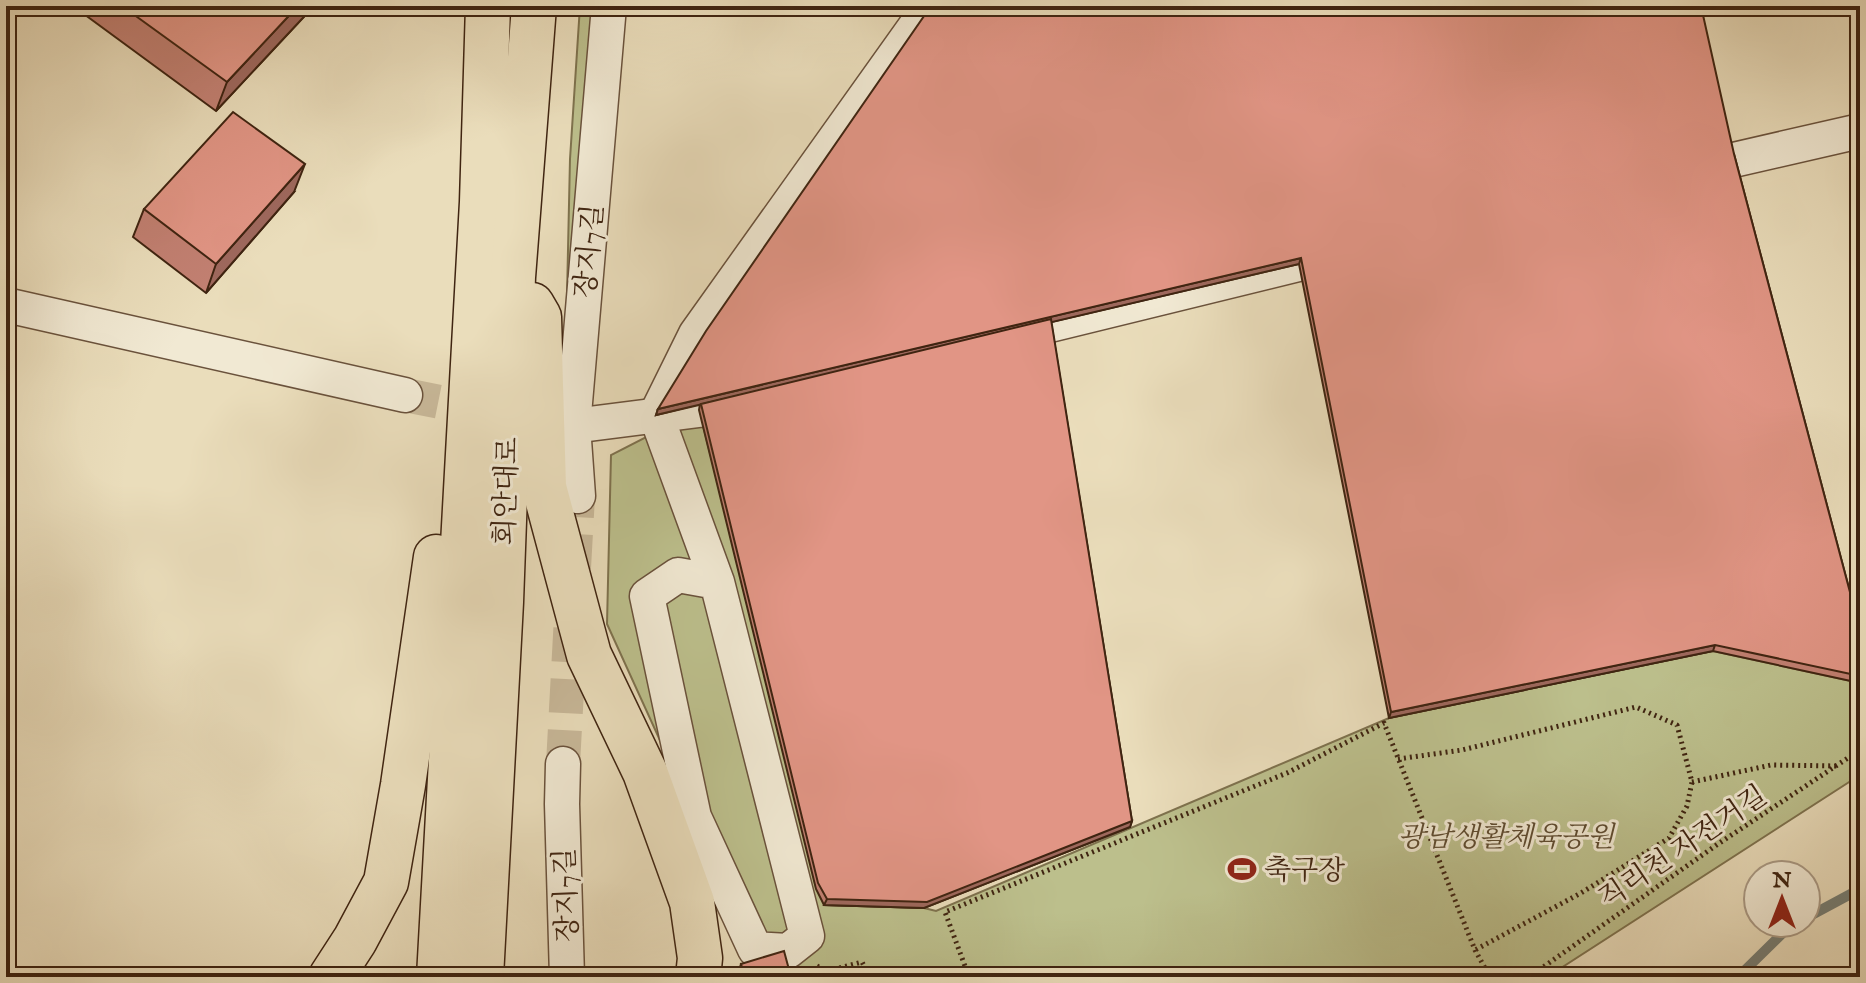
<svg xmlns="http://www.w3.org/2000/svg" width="1866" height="983" font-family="'IM FELL English','Noto Serif KR',serif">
<rect width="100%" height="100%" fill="#eaddbb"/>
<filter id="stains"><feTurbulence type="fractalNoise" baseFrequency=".0025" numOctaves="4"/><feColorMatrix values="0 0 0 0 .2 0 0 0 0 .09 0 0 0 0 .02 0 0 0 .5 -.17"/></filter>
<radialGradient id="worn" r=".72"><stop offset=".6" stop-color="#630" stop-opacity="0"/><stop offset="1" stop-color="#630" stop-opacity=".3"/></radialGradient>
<g fill="#bcbf8c" stroke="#7e724e" stroke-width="2">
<polygon points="580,6 595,6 565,386 570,159"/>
<polygon points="699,410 825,905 924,908 936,911 1389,718 1713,651 1860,683 1860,775 1547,977 751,977 755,949 607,624 611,455"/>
</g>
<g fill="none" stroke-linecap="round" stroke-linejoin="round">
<g stroke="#767e75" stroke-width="10">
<polyline points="1806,918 1860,889"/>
<polyline points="1738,977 1789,927 1796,923"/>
</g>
<g stroke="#c8b899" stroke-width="34" stroke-dasharray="34 17" stroke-linecap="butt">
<polyline points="405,395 495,413"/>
<polyline points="574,568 578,496"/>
<polyline points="563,764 571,617"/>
</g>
<defs>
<g id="minor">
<polyline points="1690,170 1860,131"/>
<polyline points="6,305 405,395"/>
<polyline points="1009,335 1339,254"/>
<polyline points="555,425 573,426 699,410 744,399"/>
<polyline points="578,496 573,426 609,6"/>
<polyline points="717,582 678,575 647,596 694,817 755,949 788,951 807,936 717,582 656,415 696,334 930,6"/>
<polyline points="563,764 562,804 567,977"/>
</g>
<g id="highway">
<polyline points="532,305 539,317 544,487 589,655 645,772 692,902 700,958 698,977"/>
<polyline points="331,977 355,940 386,882 403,785 436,557"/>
<polyline points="439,977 482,202 488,6"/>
<polyline points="481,977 501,602 513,277 534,6"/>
</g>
</defs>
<use href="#minor" stroke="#6a523c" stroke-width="37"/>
<use href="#highway" stroke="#3f2411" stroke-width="47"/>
<g stroke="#3f2411" stroke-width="5" stroke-dasharray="2 4" stroke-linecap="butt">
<polyline points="1398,759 1462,750 1636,707 1677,725 1692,782 1687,806 1669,838 1581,893 1475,950"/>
<polyline points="1692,782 1771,765 1837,766"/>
<polyline points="817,966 827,971 862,962 870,977"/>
<polyline points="969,977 945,912 1287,773 1384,723 1475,950 1490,977"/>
<polyline points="1529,977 1718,844 1860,750"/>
</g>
<use href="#minor" stroke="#f1e9d3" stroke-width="34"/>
<use href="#highway" stroke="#eaddbb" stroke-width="44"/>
</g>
<g fill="#c28072" stroke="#3f2411" stroke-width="2">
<polygon points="73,6 314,6 216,111"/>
<polygon points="1734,154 1860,630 1860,683 1713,651 1389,718 1299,264 1051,322 1132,821 1130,827 924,908 824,905 816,889 699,410 700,404 656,415 658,409"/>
<polygon points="294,192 206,293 133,237 144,209"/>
<polygon points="741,964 791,977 737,977"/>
</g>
<g fill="#9e685d" stroke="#3f2411" stroke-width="2">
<polygon points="298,6 314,6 216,111 227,82"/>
<polygon points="305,164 294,192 206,293 216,264"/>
<polygon points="1301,258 1299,264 656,415 658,409"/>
<polygon points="1715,645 1713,651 1389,718 1391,712"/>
<polygon points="1132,821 1130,827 924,908 824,905 827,899"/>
</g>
<g fill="#e19585" stroke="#3f2411" stroke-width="2">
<polygon points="122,6 298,6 227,82"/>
<polygon points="931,6 1701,6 1734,154 1860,630 1860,676 1715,645 1391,712 1301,258 658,409 706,331"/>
<polygon points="233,112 305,164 216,264 144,209"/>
<polygon points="1051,319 1132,821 927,902 827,899 818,883 701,404"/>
<polygon points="784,951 791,977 745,977 741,964"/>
</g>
<defs>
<symbol id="stadium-bare" viewBox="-9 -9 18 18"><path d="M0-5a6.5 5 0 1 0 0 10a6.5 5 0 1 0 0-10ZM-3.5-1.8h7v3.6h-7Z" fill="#8f2418" stroke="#f1e9d3" stroke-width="2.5" paint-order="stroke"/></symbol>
</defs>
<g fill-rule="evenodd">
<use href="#stadium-bare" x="1222" y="849" width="40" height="40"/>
</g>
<g text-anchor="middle" stroke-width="6" stroke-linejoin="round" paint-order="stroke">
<g font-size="28" fill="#3f2411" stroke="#f1e9d3">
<text transform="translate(588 251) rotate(-85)" y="10">장지7길</text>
<text transform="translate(505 491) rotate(-88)" y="10">회안대로</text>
<text transform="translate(1682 846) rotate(-34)" y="10">직리천 자전거길</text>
<text transform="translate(565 895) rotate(-92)" y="10">장지7길</text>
</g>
<g font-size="28" font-style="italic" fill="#5e4b30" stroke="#f1e9d3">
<text x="1506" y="846">광남생활체육공원</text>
</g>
<g font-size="28" fill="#3f2411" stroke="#f1e9d3" text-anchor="start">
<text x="1264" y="879">축구장</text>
</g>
</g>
<rect width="1866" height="983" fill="none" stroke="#eaddbb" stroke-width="32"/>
<rect x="8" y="8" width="1850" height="967" fill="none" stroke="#3f2411" stroke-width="4"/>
<rect x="16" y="16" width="1834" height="951" fill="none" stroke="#3f2411" stroke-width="2"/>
<g transform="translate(1782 899)"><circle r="38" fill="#f1e9d3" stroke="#aa9a85" stroke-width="2"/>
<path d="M0-6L14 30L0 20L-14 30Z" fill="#8f2418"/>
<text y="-12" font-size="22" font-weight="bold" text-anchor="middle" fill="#3f2411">N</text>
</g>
<rect width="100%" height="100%" filter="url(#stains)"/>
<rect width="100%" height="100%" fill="url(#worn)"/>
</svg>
